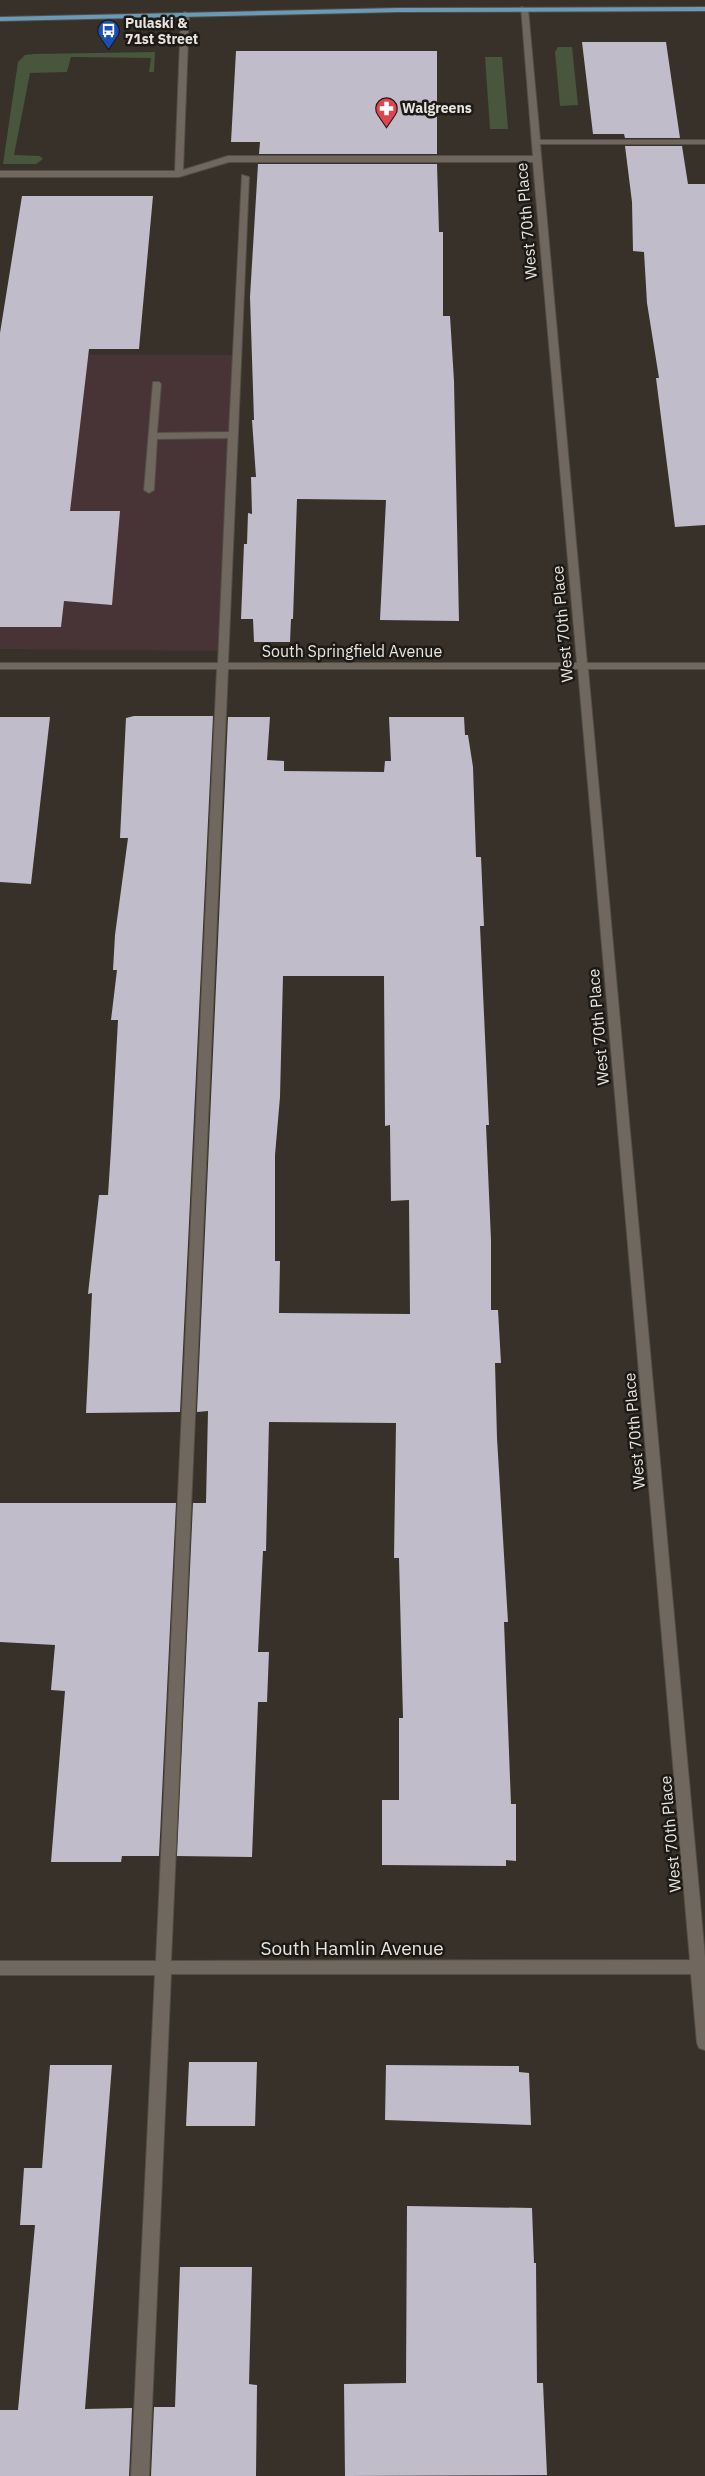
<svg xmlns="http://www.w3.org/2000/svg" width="705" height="2476" font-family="'IBM Plex Sans',sans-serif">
<rect width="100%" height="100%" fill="#383129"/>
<polygon fill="#483437" points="0,354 237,355 223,651 0,649"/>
<g fill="#47563c">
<polygon points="558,47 572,47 578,105 560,106 555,52"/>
<polygon points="155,52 154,72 149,72 151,58 71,57 67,72 30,73 14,155 40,156 43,159 36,164 3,164 18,62 25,55 34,54"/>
<polygon points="485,57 502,57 508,129 490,129"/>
</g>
<g fill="#c0bcc9" fill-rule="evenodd">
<polygon points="582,42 666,42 680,138 625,138 624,134 593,134"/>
<polygon points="236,51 437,51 437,154 259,154 260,142 231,142"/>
<polygon points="625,146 682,146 688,184 705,184 705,525 675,527 656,378 659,378 647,303 644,252 633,251 632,202"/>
<polygon points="258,164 437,164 439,232 443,232 443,316 450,316 454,381 459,621 380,620 386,500 297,499 293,619 291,619 290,642 254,642 253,619 241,619 244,544 247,544 248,513 252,514 251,477 256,477 252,420 254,420 250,297"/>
<polygon points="22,196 153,196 139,349 89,349 70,511 120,511 112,605 64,601 61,627 0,627 0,333"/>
<polygon points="134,716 213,716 180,1412 86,1413 92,1293 88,1294 99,1195 108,1195 111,1149 118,1020 111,1020 117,970 113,970 115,935 128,838 120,838 126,718"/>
<polygon points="0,717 50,717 31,884 0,882"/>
<path d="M228,717H270L267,760L284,761V771L384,772L385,761H391L389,717H464L465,735H468L473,767L476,857H481L484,926H480L489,1125H486L491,1240V1310H498L501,1363H495L497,1438L508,1622H504L511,1804H516V1861L506,1860V1866L382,1865V1800H399V1718H403L399,1558H394L396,1423L269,1422L266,1551H263L258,1652H269L267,1702H258L252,1857L177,1856L193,1503H206L208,1411L197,1412ZM283,976H384L385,1126L390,1125L391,1201L409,1200L410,1314L279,1313L280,1261H275V1155L280,1097Z"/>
<polygon points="0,1503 176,1503 159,1856 122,1856 121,1862 51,1862 65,1691 51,1690 55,1645 0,1642"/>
<polygon points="189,2062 257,2062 255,2126 186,2126"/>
<polygon points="50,2065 112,2065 85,2409 132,2408 129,2476 0,2476 0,2410 18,2410 35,2225 20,2225 24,2168 42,2168"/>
<polygon points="386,2065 519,2066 519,2072 529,2073 531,2125 385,2120"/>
<polygon points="407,2206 532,2208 534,2263 536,2263 537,2383 543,2383 547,2475 345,2476 344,2384 406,2383"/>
<polygon points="180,2267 252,2267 249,2384 257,2385 256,2476 151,2476 154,2407 175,2407"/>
</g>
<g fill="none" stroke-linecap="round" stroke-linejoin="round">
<defs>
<path id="minor" d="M521,7L528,9L540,140H705V144H540L587,663H705V669H588L705,1957V2050L699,2048L697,2043L691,1974H171L149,2476H131L155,1975H0V1961H156L217,669H0V663H218L228,438L157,439L154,490L149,493L144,490L153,382H159L161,384L157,433L229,432L242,175L249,177L228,663H577L533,162H229L179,177H0V171H175L181,14L185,12L189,14L183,170L228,156H533ZM228,669H578L690,1960L171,1961Z"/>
<polygon id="major" points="705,7 705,11 399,12 0,21 0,17 399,8"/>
</defs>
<use href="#minor" stroke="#534e47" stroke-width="2"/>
<use href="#major" stroke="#534e47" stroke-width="2"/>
<use href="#minor" fill="#70685f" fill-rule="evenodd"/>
<use href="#major" fill="#699ab8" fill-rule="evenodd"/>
</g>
<defs>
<symbol id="bus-pin" viewBox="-11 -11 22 30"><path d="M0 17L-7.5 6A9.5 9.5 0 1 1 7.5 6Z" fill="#1a4fb4" stroke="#1d1a16"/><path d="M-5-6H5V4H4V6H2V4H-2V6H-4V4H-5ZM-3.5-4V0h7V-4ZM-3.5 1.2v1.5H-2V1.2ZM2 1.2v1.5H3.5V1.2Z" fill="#fff"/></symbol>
<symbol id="pharmacy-pin" viewBox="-11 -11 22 30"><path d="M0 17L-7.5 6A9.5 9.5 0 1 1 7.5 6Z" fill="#e0444e" stroke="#1d1a16"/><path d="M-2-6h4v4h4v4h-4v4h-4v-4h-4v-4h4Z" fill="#fff"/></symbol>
</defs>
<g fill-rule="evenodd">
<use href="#bus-pin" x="96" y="18" width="25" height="34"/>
<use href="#pharmacy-pin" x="374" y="96" width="25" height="34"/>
</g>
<g text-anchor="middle" stroke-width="5" stroke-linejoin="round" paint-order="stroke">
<g font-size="14" font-weight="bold" fill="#e8e4df" stroke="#1d1a16" text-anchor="start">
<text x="125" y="28">Pulaski &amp;<tspan x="125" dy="16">71st Street</tspan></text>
<text x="402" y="113">Walgreens</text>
</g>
<g font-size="16" fill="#e8e4df" stroke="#1d1a16">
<text transform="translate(526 221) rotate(-95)" y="6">West 70th Place</text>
<text transform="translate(562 624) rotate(-95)" y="6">West 70th Place</text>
<text x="352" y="657">South Springfield Avenue</text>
<text transform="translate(598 1027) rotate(-95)" y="6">West 70th Place</text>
<text transform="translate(634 1431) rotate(-95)" y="6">West 70th Place</text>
<text transform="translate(670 1834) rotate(-95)" y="6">West 70th Place</text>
</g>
<g font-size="19" fill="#e8e4df" stroke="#1d1a16">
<text x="352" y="1955">South Hamlin Avenue</text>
</g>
</g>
</svg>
